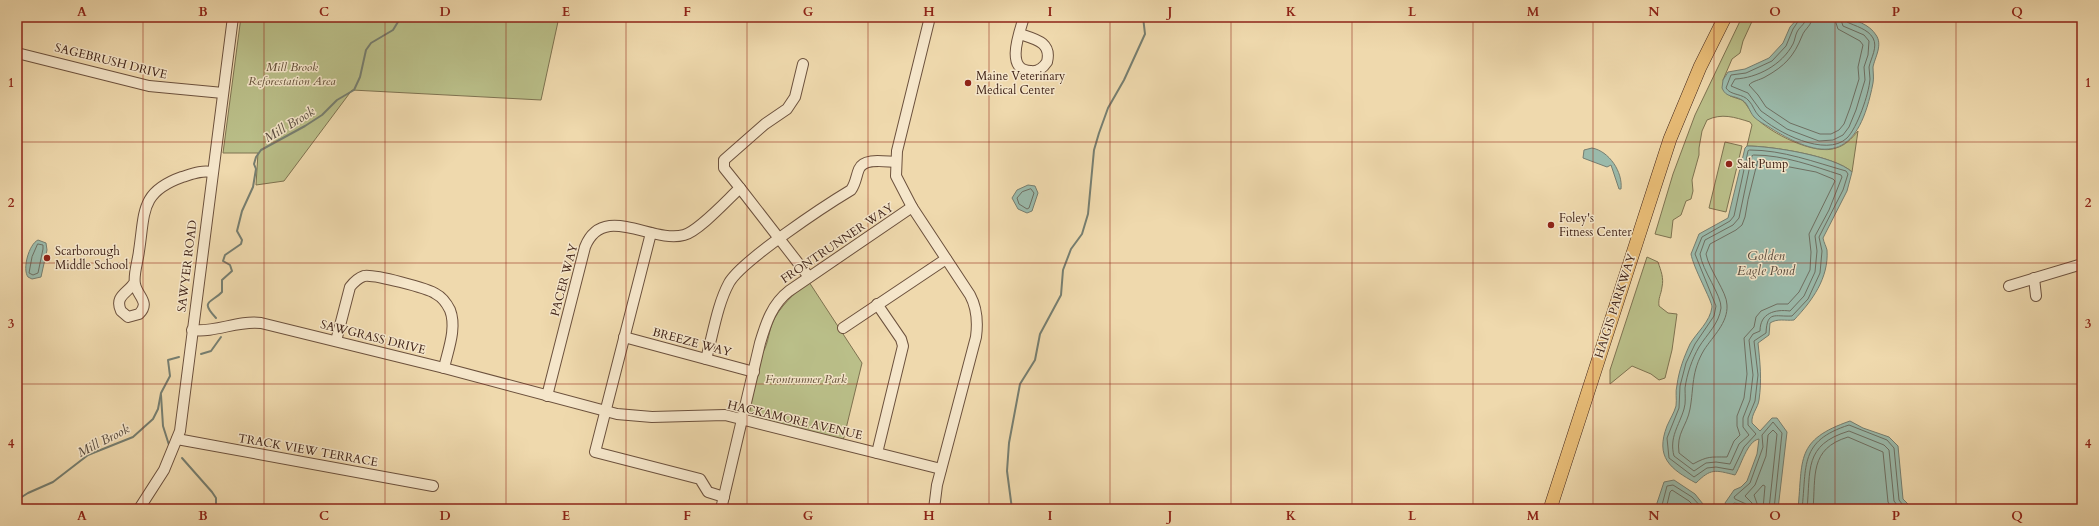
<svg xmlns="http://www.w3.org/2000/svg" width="2099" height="526" font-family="Cardo,serif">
<rect width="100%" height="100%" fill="#efd9ad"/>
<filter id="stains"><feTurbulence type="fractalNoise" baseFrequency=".005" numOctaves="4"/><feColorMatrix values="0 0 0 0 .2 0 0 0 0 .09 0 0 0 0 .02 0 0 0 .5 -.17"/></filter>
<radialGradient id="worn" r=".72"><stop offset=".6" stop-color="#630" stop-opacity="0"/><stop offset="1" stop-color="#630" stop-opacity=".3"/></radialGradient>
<g fill="#babf89" stroke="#7e7250">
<polygon points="241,17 559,17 541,100 352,90 284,181 256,185 258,153 223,153"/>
<path d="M1742,17H1754L1743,41L1740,53L1732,59L1723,80L1730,96L1742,100C1748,105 1750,112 1755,117C1770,133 1815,156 1836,148C1846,145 1851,139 1858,131L1852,172C1835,156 1771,146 1747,146L1752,125L1750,122C1734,117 1722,113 1707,120L1702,131L1699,148V155L1692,180L1693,191L1691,199L1686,201L1681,215L1673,220L1671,238L1655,234L1673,174L1695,115Z"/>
<polygon points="1725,142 1742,146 1726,212 1709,208"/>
<path d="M1647,257L1658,262C1661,271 1664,278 1662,287C1661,295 1658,298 1659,306L1668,313L1677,314L1672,350L1665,378L1659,380L1651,374L1632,366L1610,384V370Z"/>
<path d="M809,282L862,363L843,441L753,417L749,415L747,409L761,355C768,346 768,335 772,324C778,308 796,291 809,282Z"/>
</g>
<g fill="#9abaab" stroke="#767e70">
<path d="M1799,17C1821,15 1863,14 1876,35C1883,45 1875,57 1873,67C1873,72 1874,78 1873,83C1859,155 1830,166 1769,127C1764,124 1758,121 1754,117C1749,111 1748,103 1742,100C1734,95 1726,98 1722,88L1723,80L1728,72L1745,69L1769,58L1783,43L1790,27Z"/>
<path d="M1747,146C1771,146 1835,156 1852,172L1847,191L1823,238C1824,243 1826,246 1827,250C1829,278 1812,301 1794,320C1785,321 1778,318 1770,323L1769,335L1758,343C1760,362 1762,380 1759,400C1758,408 1751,414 1752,423L1760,431L1772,418H1777L1787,432L1778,509H1746L1740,504L1734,503L1728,509L1725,503L1734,490L1741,487L1747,481L1757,454L1759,439C1747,441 1741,466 1735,475C1715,470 1711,468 1696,483C1670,469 1655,457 1667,426C1670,419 1674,413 1676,406C1677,399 1675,392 1677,385C1679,370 1684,357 1690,344C1697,332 1710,322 1712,307C1712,301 1693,267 1691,254L1699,234L1728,218L1745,148Z"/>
<path d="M1592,148C1609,151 1623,172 1621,189H1619L1611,165L1607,167L1583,158L1584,150Z"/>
<polygon points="1028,185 1035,186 1038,193 1032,211 1027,213 1018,209 1012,198 1017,190"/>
<path d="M38,240L46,243L47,250L41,277L32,279L28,277C22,269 29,244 38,240Z"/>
<path d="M1850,421L1863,428L1889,437L1898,446L1903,499L1910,506V509H1798C1803,459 1795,440 1850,421Z"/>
<polygon points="1674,480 1695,494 1707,509 1657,509 1657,503 1664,482"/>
</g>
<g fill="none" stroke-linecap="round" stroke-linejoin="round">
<g stroke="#6e6f62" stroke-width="1">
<path d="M1801,17L1793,29L1786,46L1772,61L1746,73L1731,75L1726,88C1731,96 1743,93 1749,101C1753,105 1754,111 1759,116C1776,132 1826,158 1847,138C1857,128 1869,94 1870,79C1870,75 1869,71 1869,67C1871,58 1878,47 1873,38C1868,29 1855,26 1847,22L1845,17"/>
<path d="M1806,17C1806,24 1800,26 1797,32C1795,36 1795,40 1793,44C1782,65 1757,78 1735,79L1731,86L1748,93L1761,111L1787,129L1819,141L1833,140L1843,135L1849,127L1856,110L1865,80L1864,67L1868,55L1869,41L1864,35L1843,26L1840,17"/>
<path d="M1812,17C1812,26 1805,28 1802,36C1794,56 1785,66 1765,77C1760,80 1752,81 1749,85L1758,95L1766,107L1790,123L1820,134H1831L1839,130L1844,124L1850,108L1859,79L1858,67L1863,45L1860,41L1838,29L1834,17"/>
<path d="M1750,150C1783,150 1814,162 1846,171L1848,174L1843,190L1819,237L1822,251L1820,273L1808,299L1792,316C1775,317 1767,310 1766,333L1754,341L1758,375L1755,401L1748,418V425L1756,434L1744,447L1733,470L1716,467L1707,468L1694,477L1669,458L1667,438L1679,408L1680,386L1686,363L1695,344L1714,316L1716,306L1695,254L1702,237L1730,221L1734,216L1748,151Z"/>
<path d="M1754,155C1784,155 1813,166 1841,175L1842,177L1829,210L1815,236L1817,251L1815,272L1804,296L1790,311C1775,309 1760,313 1760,331L1753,334L1749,340L1753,375L1750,400L1743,418V427L1749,435L1739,444L1730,464L1716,462L1706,463L1694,471L1674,456C1669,437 1679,426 1684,409C1686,403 1685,395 1685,388C1687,374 1692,359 1699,347C1707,334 1719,324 1721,308C1722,296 1702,270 1700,254L1705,240L1733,225L1739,218L1752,156Z"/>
<path d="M1758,161L1816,172L1833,179L1835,181L1809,234L1811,252L1810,270L1799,292L1788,304H1777L1761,311L1756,317L1754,327L1744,338L1747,374L1744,398L1737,416V426L1740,435L1734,441L1727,457C1710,457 1708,456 1693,464L1679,453C1676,433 1687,426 1690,409C1694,387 1691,372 1704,350C1713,336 1728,323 1727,305C1727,292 1709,270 1706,254L1710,244L1736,230L1742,225L1745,217L1748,200Z"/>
<polygon points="1031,189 1034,193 1029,208 1027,209 1019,204 1017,198 1022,192"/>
<polygon points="38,244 43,245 43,249 38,273 33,275 29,273 32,257"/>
<polyline points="1661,509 1667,486 1673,485 1692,497 1703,509"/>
<polyline points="1666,509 1670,492 1672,490 1689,501 1697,509"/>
<polyline points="1748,509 1746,504 1735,499 1734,497 1750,483 1763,447 1762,435 1773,422 1782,433 1774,509"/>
<polyline points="1753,509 1752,503 1745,496 1755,485 1766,456 1768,435 1773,430 1777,434 1769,509"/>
<polyline points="1759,509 1754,495 1763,485 1765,486 1763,509"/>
<path d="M1802,509C1807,465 1799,441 1849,425L1887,440L1894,448L1899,500L1906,509"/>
<path d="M1807,509C1811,470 1803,445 1849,431L1884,445L1889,450L1894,501L1900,509"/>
<path d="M1813,509C1816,476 1809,449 1848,437L1883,452L1888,502L1892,509"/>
</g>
<g stroke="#767e70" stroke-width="2">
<path d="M216,318C199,300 212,303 222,292V280L232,271L230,265L223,261L225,255L241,244L242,240L237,231L242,211L253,187L256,169L254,164L256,157L261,150L305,126L322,115L337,100L354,90L360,77L366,50L371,43L393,30L401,17"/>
<polyline points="201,354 211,351 221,337"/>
<polyline points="161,395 163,426 169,445"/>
<polyline points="182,458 212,492 216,498 216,509"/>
<polyline points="17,500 28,493 53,482 88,455 133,437 153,419 158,409 161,393 170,376 168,360 179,357"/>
<polyline points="1012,509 1007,471 1009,443 1020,384 1035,360 1040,334 1061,295 1063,270 1071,249 1082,234 1088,214 1094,150 1099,133 1108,108 1124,80 1145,34 1143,17"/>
</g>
<defs>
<g id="minor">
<path d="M930,17L897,151L896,176L912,207L970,295C977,308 978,322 976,337L937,485L934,509"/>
<path d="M1020,34C1035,39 1052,42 1047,62C1043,68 1038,72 1031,71C1004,71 1020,31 1024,17"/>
<polyline points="17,53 149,86 223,93"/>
<polyline points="740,188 724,168 724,160 765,124 787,109 795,97 803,64"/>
<polyline points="651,233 595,452 700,479 708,492 724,497"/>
<polyline points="2034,278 2036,296"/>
<path d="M134,283C128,293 114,296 121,311L128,317L139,314C151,302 137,296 135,284C133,275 138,261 139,251C145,212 140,192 182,177C192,174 201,170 212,172"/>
<polyline points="2009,286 2082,264"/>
<polyline points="843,328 946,259"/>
<path d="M192,330C216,333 237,320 261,323L444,368L617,414L652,417L725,415L941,469"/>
<polyline points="624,337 754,372"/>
<path d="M336,341L350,287C354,282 358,278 364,276C373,274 428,288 436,294C442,297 447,304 450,310C457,328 448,350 444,368"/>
<path d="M706,359C713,335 717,305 729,283C741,261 826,205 851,190C856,183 856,176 859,169C864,157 886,162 896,162"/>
<path d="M547,396L585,247C603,202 652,244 684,235C699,231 727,200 740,188L809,277"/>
<polyline points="177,439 433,486"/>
<polyline points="877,453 903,346 901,339 877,304"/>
<polyline points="139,509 164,470 180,431 233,17"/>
<path d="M721,509L760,343C766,323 772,304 789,291L912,207"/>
</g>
<polyline id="major" points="1550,509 1670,139 1700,67 1725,17"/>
</defs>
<use href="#minor" stroke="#6c513d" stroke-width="12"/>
<use href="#major" stroke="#412418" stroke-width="14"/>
<use href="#minor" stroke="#f5e6ca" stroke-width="10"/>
<use href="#major" stroke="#e8bc76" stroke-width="13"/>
</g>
<path fill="none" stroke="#8f2418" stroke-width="1" stroke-opacity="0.55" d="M143,17V509M264,17V509M385,17V509M506,17V509M626,17V509M747,17V509M868,17V509M989,17V509M1110,17V509M1231,17V509M1352,17V509M1473,17V509M1593,17V509M1714,17V509M1835,17V509M1956,17V509M17,142H2082M17,263H2082M17,384H2082"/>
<g fill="#8f2418" stroke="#f5e6ca" stroke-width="1.5">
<circle cx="968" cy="83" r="4"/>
<circle cx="1729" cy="164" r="4"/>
<circle cx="1551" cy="225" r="4"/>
<circle cx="47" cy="258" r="4"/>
</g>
<g text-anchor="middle" stroke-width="3" stroke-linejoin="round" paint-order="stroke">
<g font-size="12" fill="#412418" stroke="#f5e6ca">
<text transform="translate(111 61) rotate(14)" y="4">SAGEBRUSH DRIVE</text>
<text transform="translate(837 243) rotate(-34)" y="4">FRONTRUNNER WAY</text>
<text transform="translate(187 266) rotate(-83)" y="4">SAWYER ROAD</text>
<text transform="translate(564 280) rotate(-75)" y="4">PACER WAY</text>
<text transform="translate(1615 306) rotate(-72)" y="4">HAIGIS PARKWAY</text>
<text transform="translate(373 337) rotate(14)" y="4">SAWGRASS DRIVE</text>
<text transform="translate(692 342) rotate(15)" y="4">BREEZE WAY</text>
<text transform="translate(795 420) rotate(13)" y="4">HACKAMORE AVENUE</text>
<text transform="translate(308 450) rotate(10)" y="4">TRACK VIEW TERRACE</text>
</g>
<g font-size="12" font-style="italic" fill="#5f4b34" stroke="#f5e6ca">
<text x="292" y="71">Mill Brook<tspan x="292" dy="14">Reforestation Area</tspan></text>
<text x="806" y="383">Frontrunner Park</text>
</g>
<g font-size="12" fill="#412418" stroke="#f5e6ca" text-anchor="start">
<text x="976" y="80">Maine Veterinary<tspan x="976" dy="14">Medical Center</tspan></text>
<text x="1737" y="168">Salt Pump</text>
<text x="1559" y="222">Foley's<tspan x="1559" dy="14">Fitness Center</tspan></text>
<text x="55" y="255">Scarborough<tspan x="55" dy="14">Middle School</tspan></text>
</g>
<g font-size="13" font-style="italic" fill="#574a3d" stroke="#f5e6ca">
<text transform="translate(289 124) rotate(-31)" y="5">Mill Brook</text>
<text x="1766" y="260">Golden<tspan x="1766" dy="15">Eagle Pond</tspan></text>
<text transform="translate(103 440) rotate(-27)" y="5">Mill Brook</text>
</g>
</g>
<rect width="2099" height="526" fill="none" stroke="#efd9ad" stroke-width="44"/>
<rect x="22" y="22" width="2055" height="482" fill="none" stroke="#8f2418" stroke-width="1.5"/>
<g font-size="13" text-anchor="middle" font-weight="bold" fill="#8f2418">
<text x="82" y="16">A</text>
<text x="203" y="16">B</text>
<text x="324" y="16">C</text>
<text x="445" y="16">D</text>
<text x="566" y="16">E</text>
<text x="687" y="16">F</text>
<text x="808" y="16">G</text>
<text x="929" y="16">H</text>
<text x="1050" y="16">I</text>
<text x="1170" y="16">J</text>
<text x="1291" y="16">K</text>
<text x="1412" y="16">L</text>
<text x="1533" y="16">M</text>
<text x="1654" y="16">N</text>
<text x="1775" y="16">O</text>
<text x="1896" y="16">P</text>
<text x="2017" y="16">Q</text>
<text x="11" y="87">1</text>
<text x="2088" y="87">1</text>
<text x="11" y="207">2</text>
<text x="2088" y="207">2</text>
<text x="11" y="328">3</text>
<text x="2088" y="328">3</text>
<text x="11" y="448">4</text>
<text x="2088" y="448">4</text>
<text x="82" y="520">A</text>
<text x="203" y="520">B</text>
<text x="324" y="520">C</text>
<text x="445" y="520">D</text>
<text x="566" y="520">E</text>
<text x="687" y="520">F</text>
<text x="808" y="520">G</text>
<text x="929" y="520">H</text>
<text x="1050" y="520">I</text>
<text x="1170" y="520">J</text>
<text x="1291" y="520">K</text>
<text x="1412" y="520">L</text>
<text x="1533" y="520">M</text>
<text x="1654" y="520">N</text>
<text x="1775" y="520">O</text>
<text x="1896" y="520">P</text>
<text x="2017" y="520">Q</text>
</g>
<rect width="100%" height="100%" filter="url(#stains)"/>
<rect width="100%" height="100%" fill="url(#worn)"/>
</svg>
